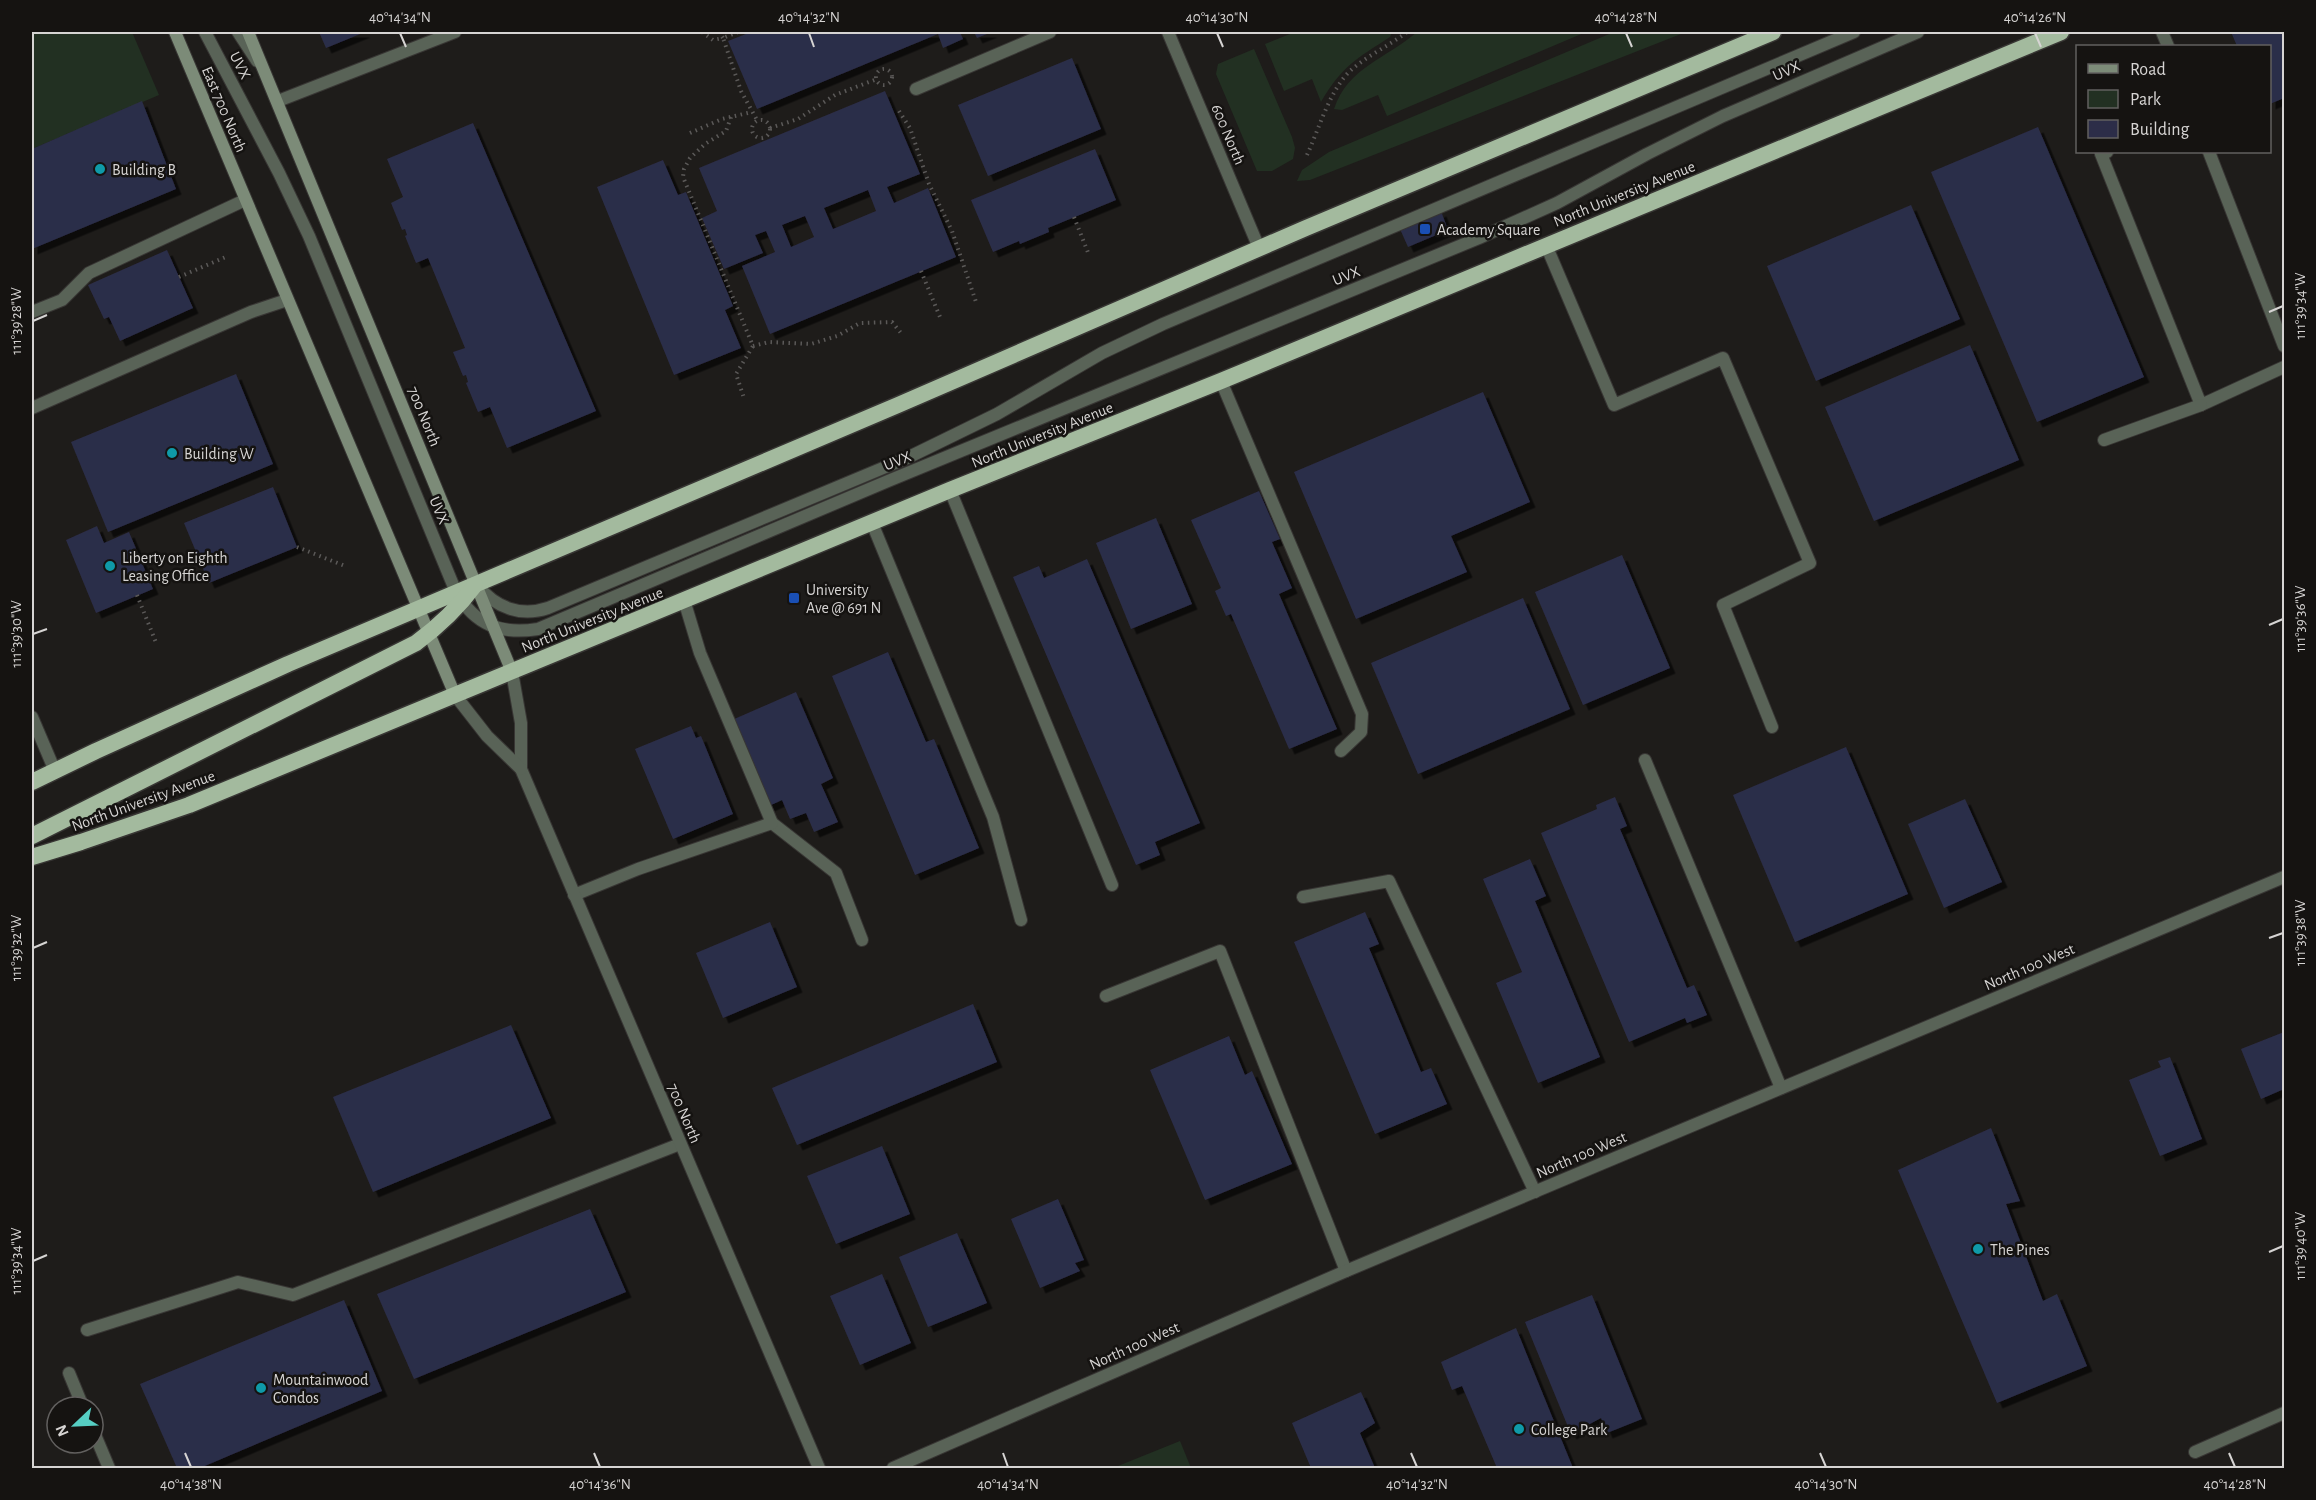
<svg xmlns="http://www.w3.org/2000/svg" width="2316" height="1500" font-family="'Alegreya Sans',sans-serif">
<defs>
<filter id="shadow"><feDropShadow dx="5.5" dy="5.5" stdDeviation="0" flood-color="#0009"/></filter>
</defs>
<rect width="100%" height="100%" fill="#1e1c1a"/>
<g fill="#223022">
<polygon points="32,32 132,32 159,95 32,149"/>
<path d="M1295,32H1392L1390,37C1356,59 1342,66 1321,102L1312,79L1284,91L1265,44Z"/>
<path d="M1417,32H1586L1387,116L1378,95L1342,110L1334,109C1348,67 1386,59 1417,32Z"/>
<polygon points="1614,32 1686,32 1310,180 1297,181 1302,170 1329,152"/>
<polygon points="1254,49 1292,137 1295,148 1293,159 1272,171 1257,171 1216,74 1218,64"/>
<polygon points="1180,1441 1191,1468 1113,1468"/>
</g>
<g fill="#2c2d48" fill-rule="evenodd" filter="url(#shadow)">
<polygon points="319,32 365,32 326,48"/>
<polygon points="751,32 960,32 963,39 943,48 938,34 757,109 728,41"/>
<polygon points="974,32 992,32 977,38"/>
<polygon points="2231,32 2284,32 2284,98 2270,104 2270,46 2237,46"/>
<polygon points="1072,58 1101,129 988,176 958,105"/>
<path d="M885,91L920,174L887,187L894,203L928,188L956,257L770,334L742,266L775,252L766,231L755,235L763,253L724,269L702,218L717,211L699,168ZM868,190L876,211L833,229L824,208ZM805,216L814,237L791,247L782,225Z"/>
<polygon points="142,101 176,189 32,249 32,149"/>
<polygon points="473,123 596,411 507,448 490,407 478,412 466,383 468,382 466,375 463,376 453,352 465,348 428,258 416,263 405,236 407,235 405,229 402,230 391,203 403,197 387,159"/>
<polygon points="2038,127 2144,377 2037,422 1931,172"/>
<polygon points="1095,149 1116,200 1048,228 1049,232 1020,244 1019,241 993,252 971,200"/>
<polygon points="663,160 678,195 686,192 733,306 725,310 741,348 674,375 597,187"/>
<polygon points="1911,205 1960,319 1816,381 1767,266"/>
<polygon points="1441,211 1448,230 1408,247 1400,229"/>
<polygon points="167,250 193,308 120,341 109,317 104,319 88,285"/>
<polygon points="1970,345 2019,460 1874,521 1825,407"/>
<polygon points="236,374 273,464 108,532 71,442"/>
<polygon points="1483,392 1530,502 1451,536 1467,572 1356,619 1294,472"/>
<polygon points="273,487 297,547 209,583 184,523"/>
<polygon points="1259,491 1280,539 1272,542 1292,588 1279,594 1337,729 1289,749 1231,614 1226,616 1215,591 1221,588 1191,520"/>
<polygon points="1156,518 1192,604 1131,629 1096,543"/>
<polygon points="97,526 104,543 129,532 153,589 96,613 66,540"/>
<polygon points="1622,555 1670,668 1583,705 1535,592"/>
<polygon points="1087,559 1200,823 1155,842 1160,855 1136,865 1013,577 1039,566 1044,578"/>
<polygon points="1523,598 1570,709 1418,774 1371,663"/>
<polygon points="888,652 926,742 934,739 979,848 915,875 832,676"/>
<polygon points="796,692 833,778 821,784 838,822 814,832 806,813 790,819 782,800 769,806 732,720"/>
<polygon points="691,726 696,738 701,736 733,814 673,839 635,749"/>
<polygon points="1846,747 1908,894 1795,942 1733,795"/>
<polygon points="1615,797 1627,826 1620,829 1687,988 1694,985 1707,1015 1687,1023 1685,1018 1629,1042 1541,833 1597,809 1596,805"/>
<polygon points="1965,799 2002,882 1944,908 1908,824"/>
<polygon points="1530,859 1546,896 1535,901 1600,1057 1538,1083 1496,983 1522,972 1483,879"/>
<polygon points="1365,912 1379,944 1369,948 1421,1072 1431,1068 1447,1104 1375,1134 1294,942"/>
<polygon points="770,922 797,987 723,1018 696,953"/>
<polygon points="973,1004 997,1062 797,1145 772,1088"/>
<polygon points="511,1025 551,1118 373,1192 333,1097"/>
<polygon points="2284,1032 2284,1089 2261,1099 2241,1049"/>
<polygon points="1229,1036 1245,1075 1252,1071 1292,1164 1205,1200 1150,1070"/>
<polygon points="2170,1057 2202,1139 2160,1156 2129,1080 2161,1067 2158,1061"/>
<polygon points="1991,1128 2020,1201 2006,1204 2043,1301 2057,1294 2087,1366 1997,1403 1898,1170"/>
<polygon points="882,1146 910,1214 836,1244 807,1176"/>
<polygon points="1058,1199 1084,1260 1075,1263 1080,1271 1040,1288 1011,1219"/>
<polygon points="590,1209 626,1292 414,1379 377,1294"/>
<polygon points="957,1233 987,1303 928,1327 899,1257"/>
<polygon points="882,1274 911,1343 860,1365 830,1296"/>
<polygon points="1592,1295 1642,1419 1607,1433 1601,1418 1571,1434 1525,1322"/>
<polygon points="344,1300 382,1391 200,1468 177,1468 140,1384"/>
<polygon points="1516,1328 1573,1468 1497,1468 1462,1386 1452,1390 1441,1362"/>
<polygon points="1361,1392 1375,1423 1360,1433 1375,1468 1311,1468 1292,1423"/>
</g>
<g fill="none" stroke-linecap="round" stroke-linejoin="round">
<defs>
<g id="service">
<path d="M205,32L279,173L309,236L456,592C475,625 501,635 538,629L888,481L1479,238L1557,203L1647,154L1723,116L1918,32"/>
<polyline points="238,32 257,61"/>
<polyline points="916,89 1050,32"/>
<polyline points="278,101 455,32"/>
<polyline points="2107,152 2101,154 2201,405 2284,367"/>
<polyline points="1546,245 1614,405 1723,358 1810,563 1723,605 1772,727"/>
<polyline points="32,312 62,300 89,273 245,200"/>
<polyline points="1221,381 1362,714 1361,732 1341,751"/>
<polyline points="32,408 251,312 287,300"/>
<polyline points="2104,440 2201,405"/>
<polyline points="950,490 1112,885"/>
<polyline points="872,523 993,817 1021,920"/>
<path d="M478,586C496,608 521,617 548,608L907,458L997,414L1102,353L1163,324L1854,32"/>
<polyline points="32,717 55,771"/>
<polyline points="1645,760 1781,1088"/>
<polyline points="772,823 836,873 862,940"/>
<polyline points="574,895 638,869 772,823 700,653 684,600"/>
<polyline points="1303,897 1389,881 1535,1192"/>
<polyline points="1106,996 1220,951 1346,1271"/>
<polyline points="87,1330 238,1282 293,1295 680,1144"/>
<polyline points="69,1373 83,1407"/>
<polyline points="93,1430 109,1468"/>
<polyline points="2195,1452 2284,1413"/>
</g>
<g id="minor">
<polyline points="1168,32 1259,248"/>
<polyline points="893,1468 1346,1271 2284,877"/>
</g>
<g id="tertiary">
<polyline points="2162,32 2168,46"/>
<polyline points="2209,152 2284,346"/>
<polyline points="512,672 521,723 521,769 819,1468"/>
<polyline points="455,695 487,736 521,769"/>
</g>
<g id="secondary">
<polyline points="175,32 455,695"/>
<polyline points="248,32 512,672"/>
</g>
<g id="trunk">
<polyline points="32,782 96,751 288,664 898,405 1306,228 1773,32"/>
<path d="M32,836L416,643C439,626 458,608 475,585"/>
<polyline points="32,857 81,842 189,805 950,490 1221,381 2061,32"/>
</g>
</defs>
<use href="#service" stroke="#383634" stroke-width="14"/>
<use href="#minor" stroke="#383634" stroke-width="14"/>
<use href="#tertiary" stroke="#383634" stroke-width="14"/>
<use href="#secondary" stroke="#383634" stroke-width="14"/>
<use href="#trunk" stroke="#383634" stroke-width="19"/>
<g stroke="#5b5958" stroke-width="4" stroke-dasharray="1.5 4.5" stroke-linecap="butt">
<polyline points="702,32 713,40 723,38 719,32"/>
<polyline points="738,32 723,38 741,91 757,120"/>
<circle cx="884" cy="77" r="8"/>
<polyline points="899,111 910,128 929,184 952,231 976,302"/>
<polyline points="731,117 726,131 705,144 690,158 684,169 683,177 753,346 736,374 744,398"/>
<circle cx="761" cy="129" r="9"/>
<polyline points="770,128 798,119 835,95 877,79"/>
<polyline points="690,133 722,119 752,112"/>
<path d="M1307,155C1319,129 1329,92 1349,72C1366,56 1389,46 1407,32"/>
<polyline points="1074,217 1089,255"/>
<polyline points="921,271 940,317"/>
<polyline points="179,277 228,256"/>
<polyline points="753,346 769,342 811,344 837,336 860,323 892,322 901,333"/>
<polyline points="297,547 345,566"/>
<polyline points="137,595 157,645"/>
</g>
<use href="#service" stroke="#596357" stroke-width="12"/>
<use href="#minor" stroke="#596357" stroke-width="12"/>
<use href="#tertiary" stroke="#596357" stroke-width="12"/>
<use href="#secondary" stroke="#7c8b78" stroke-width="12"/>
<use href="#trunk" stroke="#a3ba9e" stroke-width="16"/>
</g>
<path fill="none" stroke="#d6d4d3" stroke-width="2" d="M400,33L406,47M809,33L814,47M1217,33L1223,47M1626,33L1632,47M2035,33L2041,47M2269,312L2283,306M33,321L47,315M2269,625L2283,619M33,634L47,629M2269,938L2283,933M33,948L47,942M2269,1252L2283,1246M33,1261L47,1255M185,1453L191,1467M594,1453L600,1467M1003,1453L1008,1467M1411,1453L1417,1467M1820,1453L1826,1467M2229,1453L2235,1467"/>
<g fill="#0f9aa8" stroke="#151311" stroke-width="2">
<circle cx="100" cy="169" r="6"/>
<circle cx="172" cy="453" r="6"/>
<circle cx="110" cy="566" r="6"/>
<circle cx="1978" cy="1249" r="6"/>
<circle cx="261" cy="1388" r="6"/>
<circle cx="1519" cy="1429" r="6"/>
</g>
<g fill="#1a4fb4" stroke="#151311" stroke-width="2">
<rect x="1419" y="223" width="12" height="12" rx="3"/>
<rect x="788" y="592" width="12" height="12" rx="3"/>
</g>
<g text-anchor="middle" stroke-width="5" stroke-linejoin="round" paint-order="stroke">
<g font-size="16" fill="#d6d4d3" stroke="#151311">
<text transform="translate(241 65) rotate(63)" y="6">UVX</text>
<text transform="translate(1786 70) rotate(-24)" y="6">UVX</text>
<text transform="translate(225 109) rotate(67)" y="6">East 700 North</text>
<text transform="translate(1229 134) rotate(67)" y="6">600 North</text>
<text transform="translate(1624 193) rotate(-22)" y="6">North University Avenue</text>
<text transform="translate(1346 275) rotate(-22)" y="6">UVX</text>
<text transform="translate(425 416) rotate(68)" y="6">700 North</text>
<text transform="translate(1042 434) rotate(-22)" y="6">North University Avenue</text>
<text transform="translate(897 460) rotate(-22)" y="6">UVX</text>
<text transform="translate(440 510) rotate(67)" y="6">UVX</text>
<text transform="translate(592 619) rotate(-22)" y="6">North University Avenue</text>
<text transform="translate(143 800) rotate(-20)" y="6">North University Avenue</text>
<text transform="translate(2029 966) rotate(-23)" y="6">North 100 West</text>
<text transform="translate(685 1113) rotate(67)" y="6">700 North</text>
<text transform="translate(1581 1154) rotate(-23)" y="6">North 100 West</text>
<text transform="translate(1134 1345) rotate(-24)" y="6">North 100 West</text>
</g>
<g font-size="16" fill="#d6d4d3" stroke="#151311" text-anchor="start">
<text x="112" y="175">Building B</text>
<text x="1437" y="235">Academy Square</text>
<text x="184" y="459">Building W</text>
<text x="122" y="563">Liberty on Eighth<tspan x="122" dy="18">Leasing Office</tspan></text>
<text x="806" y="595">University<tspan x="806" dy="18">Ave @ 691 N</tspan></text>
<text x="1990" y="1255">The Pines</text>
<text x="273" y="1385">Mountainwood<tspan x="273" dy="18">Condos</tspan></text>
<text x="1531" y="1435">College Park</text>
</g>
</g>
<rect width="2316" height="1500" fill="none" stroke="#151311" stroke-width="66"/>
<rect x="2076" y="45" width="195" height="108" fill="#151311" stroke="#62605f" stroke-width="1.5"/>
<rect x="2088" y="64" width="30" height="9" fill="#7c8b78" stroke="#62605f" stroke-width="1.5"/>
<text x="2130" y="75" font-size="18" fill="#d6d4d3">Road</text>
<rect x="2088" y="90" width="30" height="18" fill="#223022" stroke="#62605f" stroke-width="1.5"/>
<text x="2130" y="105" font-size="18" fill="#d6d4d3">Park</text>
<rect x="2088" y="120" width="30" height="18" fill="#2c2d48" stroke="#62605f" stroke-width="1.5"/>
<text x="2130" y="135" font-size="18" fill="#d6d4d3">Building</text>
<g transform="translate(75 1425) rotate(247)"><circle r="28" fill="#151311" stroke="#62605f" stroke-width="1.5"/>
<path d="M0-4.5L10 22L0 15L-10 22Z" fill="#56cec3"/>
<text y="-9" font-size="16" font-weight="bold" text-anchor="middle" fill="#d6d4d3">N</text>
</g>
<rect x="33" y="33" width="2250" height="1434" fill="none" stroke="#d6d4d3" stroke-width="2"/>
<g font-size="15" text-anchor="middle" fill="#d6d4d3">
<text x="400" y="22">40°14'34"N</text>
<text x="809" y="22">40°14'32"N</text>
<text x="1217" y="22">40°14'30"N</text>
<text x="1626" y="22">40°14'28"N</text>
<text x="2035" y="22">40°14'26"N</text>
<text transform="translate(2300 306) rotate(-90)" y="5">111°39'34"W</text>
<text transform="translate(16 321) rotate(-90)" y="5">111°39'28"W</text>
<text transform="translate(2300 619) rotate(-90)" y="5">111°39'36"W</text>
<text transform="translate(16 634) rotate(-90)" y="5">111°39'30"W</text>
<text transform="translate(2300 933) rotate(-90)" y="5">111°39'38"W</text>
<text transform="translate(16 948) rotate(-90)" y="5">111°39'32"W</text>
<text transform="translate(2300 1246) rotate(-90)" y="5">111°39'40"W</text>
<text transform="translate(16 1261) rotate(-90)" y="5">111°39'34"W</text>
<text x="191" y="1489">40°14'38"N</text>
<text x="600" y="1489">40°14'36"N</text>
<text x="1008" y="1489">40°14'34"N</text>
<text x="1417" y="1489">40°14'32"N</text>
<text x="1826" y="1489">40°14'30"N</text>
<text x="2235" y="1489">40°14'28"N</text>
</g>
</svg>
